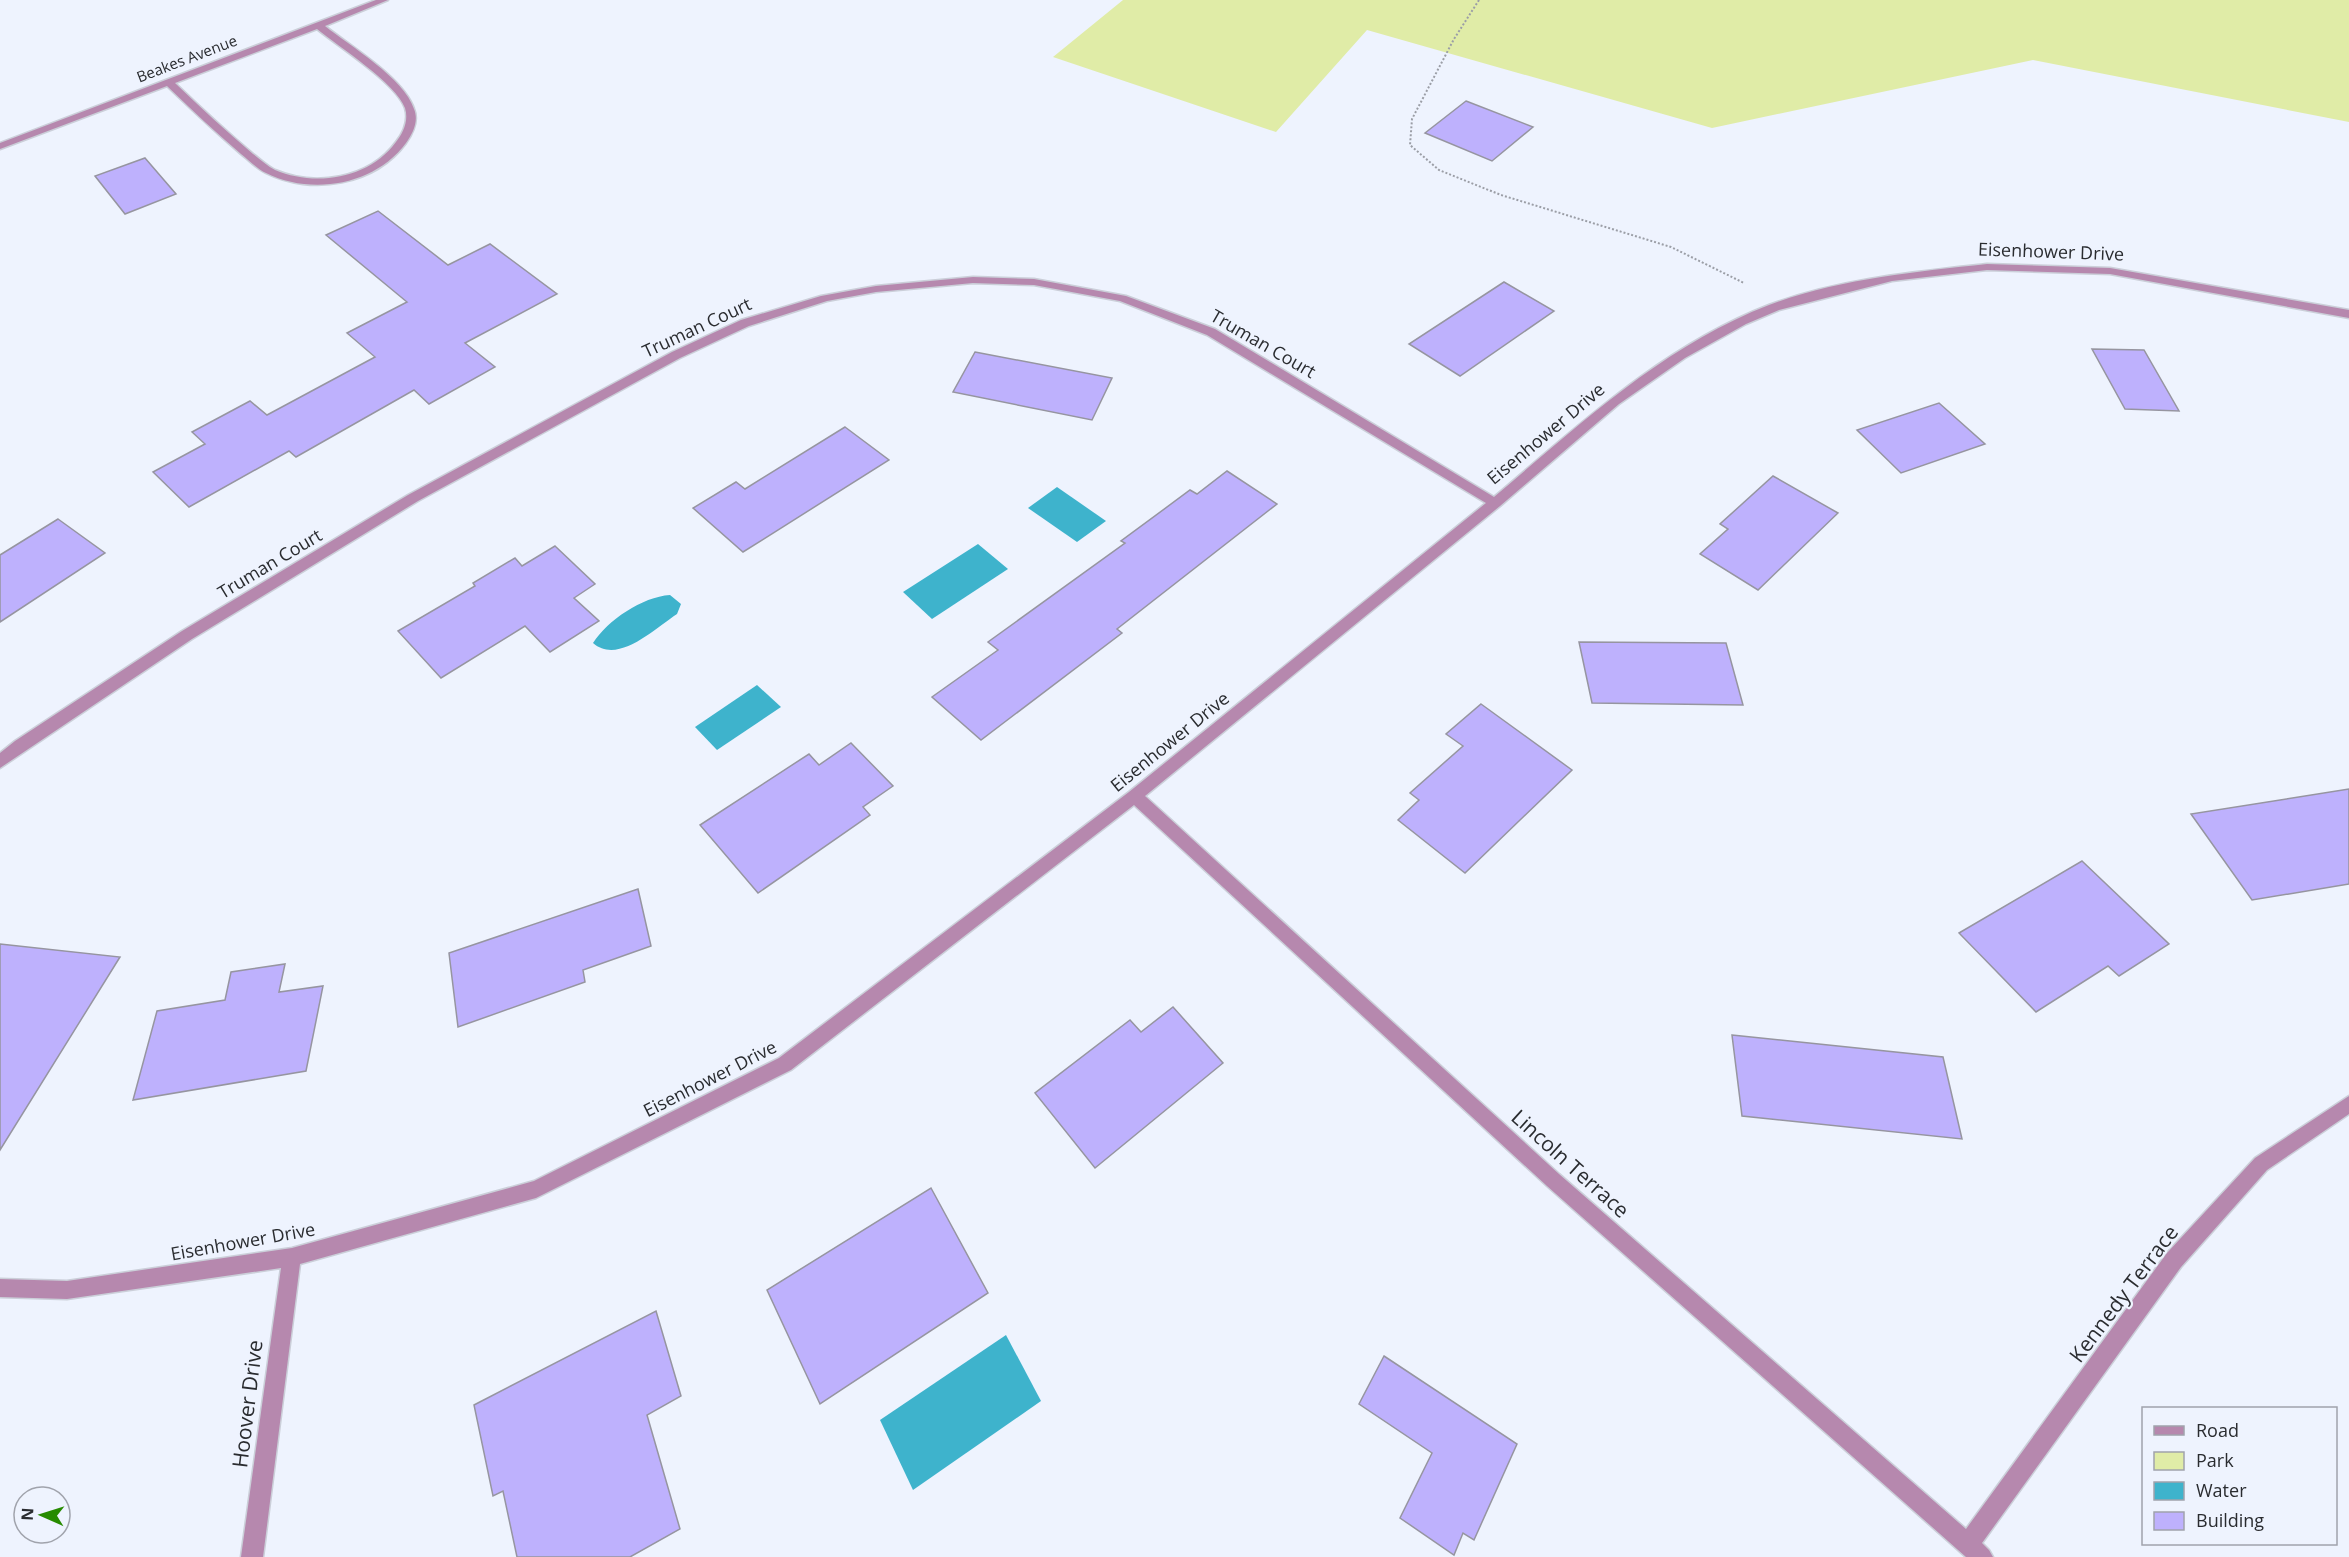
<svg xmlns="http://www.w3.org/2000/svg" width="2349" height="1557" font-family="'Open Sans',sans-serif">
<rect width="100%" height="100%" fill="#eef3fe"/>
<polygon fill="#e0eca7" points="1123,0 2349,0 2349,122 2033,60 1712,128 1367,30 1276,132 1053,57"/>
<g fill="#3eb3cc">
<polygon points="1057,487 1106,521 1077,542 1028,508"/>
<polygon points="978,544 1008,569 932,619 903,592"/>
<path d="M670,595L681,604L677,614C654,629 618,665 593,643C608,620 642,597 670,595Z"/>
<polygon points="757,685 781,707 717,750 695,727"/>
<polygon points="1006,1335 1041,1401 913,1490 880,1420"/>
</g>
<g fill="#beb1fd" stroke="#9695a0" stroke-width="1.5">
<polygon points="1466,101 1533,127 1492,161 1425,133"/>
<polygon points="145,158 176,194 125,214 95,176"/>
<polygon points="378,211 448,265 490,244 557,294 465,343 495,367 429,404 414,390 296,457 289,451 189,507 153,472 205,444 192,432 250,401 267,415 375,357 347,333 407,302 326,235"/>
<polygon points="1504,282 1554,311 1460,376 1409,344"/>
<polygon points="2092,349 2144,350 2179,411 2125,409"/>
<polygon points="975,352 1112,378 1092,420 953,392"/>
<polygon points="1939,403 1985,444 1901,473 1857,430"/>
<polygon points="845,427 889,460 743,552 693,508 736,482 745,489"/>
<polygon points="1227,471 1277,504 1117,629 1122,633 981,740 932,697 998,650 988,642 1125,543 1121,541 1190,490 1197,494"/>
<polygon points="1773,476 1838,513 1758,590 1700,554 1728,529 1720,524"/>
<polygon points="58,519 105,553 0,622 0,555"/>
<polygon points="555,546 595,584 574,598 599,621 550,652 525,626 441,678 398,631 475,586 473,583 515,558 522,566"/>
<polygon points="1579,642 1726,643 1743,705 1592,703"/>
<polygon points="1481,704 1572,770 1465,873 1398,820 1419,800 1410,793 1463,746 1446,734"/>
<polygon points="851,743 893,786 863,807 870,815 758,893 700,825 809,754 819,765"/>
<polygon points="2349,789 2349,884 2252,900 2191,814"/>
<polygon points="2082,861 2169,944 2119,976 2108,966 2036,1012 1959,933"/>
<polygon points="638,889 651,946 583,970 585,982 458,1027 449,953"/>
<polygon points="0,944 120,957 0,1150"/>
<polygon points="285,964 279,992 323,986 306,1071 133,1100 157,1011 225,1000 231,972"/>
<polygon points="1173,1007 1223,1063 1095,1168 1035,1093 1130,1020 1141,1032"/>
<polygon points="1732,1035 1943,1057 1962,1139 1742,1116"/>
<polygon points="931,1188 988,1293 820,1404 767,1290"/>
<polygon points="656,1311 681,1396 647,1415 680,1529 630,1557 517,1557 503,1491 493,1496 474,1405"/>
<polygon points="1384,1356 1517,1444 1474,1540 1463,1533 1454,1555 1400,1518 1432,1453 1359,1404"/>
</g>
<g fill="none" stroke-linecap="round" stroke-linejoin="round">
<defs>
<g id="minor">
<path d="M376,0H388L325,26C350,46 404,78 414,109C419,121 413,133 406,143C375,185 312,196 266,173C257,169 249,160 241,154C215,132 191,109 167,86L0,149V143ZM317,29C339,47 396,83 405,108C409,121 403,133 396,142C369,179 315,187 275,170C267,166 260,159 253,154C226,131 200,107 175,83Z"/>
<path d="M1987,264L2110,268L2349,310V318L2110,274L1987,270L1892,281L1779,310L1746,324L1685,358L1619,404L1500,506L1145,796L1559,1174L1966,1529L2167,1253L2255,1158L2349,1096V1114L2267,1170L2181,1267L1982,1543L1989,1550L1993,1557H1966L1547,1186L1134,805L791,1070L536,1198L300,1264L263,1557H241L281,1268L67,1299L0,1297V1279L67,1281L292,1248L534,1181L779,1058L1129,792L1486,503L1207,335L1120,301L1034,285L973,283L876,292L827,301L749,326L680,358L418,501L192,639L0,768V753L15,741L182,631L408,495L672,352L741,320L821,296L876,286L973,277L1034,279L1126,296L1215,329L1494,497C1579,425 1663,346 1769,305C1838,279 1914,272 1987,264Z"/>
</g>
</defs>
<use href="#minor" stroke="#cbcfd9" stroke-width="3"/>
<polyline stroke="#9b9ea6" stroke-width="2" stroke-dasharray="2 2" stroke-linecap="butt" points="1479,0 1454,39 1412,119 1410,145 1439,170 1501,195 1671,247 1744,283"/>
<use href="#minor" fill="#b688ae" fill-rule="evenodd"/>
</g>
<g text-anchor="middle" stroke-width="4.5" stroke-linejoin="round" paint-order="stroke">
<g font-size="15" fill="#2a2c30" stroke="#eef3fe">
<text transform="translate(187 59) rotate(-21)" y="5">Beakes Avenue</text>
</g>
<g font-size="18" fill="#2a2c30" stroke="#eef3fe">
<text transform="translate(2051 252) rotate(2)" y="6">Eisenhower Drive</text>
<text transform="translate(697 328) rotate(-25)" y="6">Truman Court</text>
<text transform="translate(1263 344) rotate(30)" y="6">Truman Court</text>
<text transform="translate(1546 434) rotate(-40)" y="6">Eisenhower Drive</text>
<text transform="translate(270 564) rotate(-31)" y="6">Truman Court</text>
<text transform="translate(1170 742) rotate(-39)" y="6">Eisenhower Drive</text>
<text transform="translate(710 1079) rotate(-27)" y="6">Eisenhower Drive</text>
<text transform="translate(243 1242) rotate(-10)" y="6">Eisenhower Drive</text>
</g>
<g font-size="21" fill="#2a2c30" stroke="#eef3fe">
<text transform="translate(1570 1164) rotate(42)" y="7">Lincoln Terrace</text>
<text transform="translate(2124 1294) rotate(-53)" y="7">Kennedy Terrace</text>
<text transform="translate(248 1404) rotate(-83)" y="7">Hoover Drive</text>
</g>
</g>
<rect x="2142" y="1407" width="195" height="138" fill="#eef3fe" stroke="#a0a3ac" stroke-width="1.5"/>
<rect x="2154" y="1426" width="30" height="9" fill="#b688ae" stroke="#a0a3ac" stroke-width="1.5"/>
<text x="2196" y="1437" font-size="18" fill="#2a2c30">Road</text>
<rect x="2154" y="1452" width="30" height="18" fill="#e0eca7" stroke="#a0a3ac" stroke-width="1.5"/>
<text x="2196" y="1467" font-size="18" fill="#2a2c30">Park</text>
<rect x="2154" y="1482" width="30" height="18" fill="#3eb3cc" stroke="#a0a3ac" stroke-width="1.5"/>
<text x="2196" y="1497" font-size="18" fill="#2a2c30">Water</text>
<rect x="2154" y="1512" width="30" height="18" fill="#beb1fd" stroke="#a0a3ac" stroke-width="1.5"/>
<text x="2196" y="1527" font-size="18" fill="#2a2c30">Building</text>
<g transform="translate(42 1515) rotate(273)"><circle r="28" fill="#eef3fe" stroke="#a0a3ac" stroke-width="1.5"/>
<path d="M0-4.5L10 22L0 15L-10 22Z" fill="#278b00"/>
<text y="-9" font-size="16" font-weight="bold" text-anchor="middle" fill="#2a2c30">N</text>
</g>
</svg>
